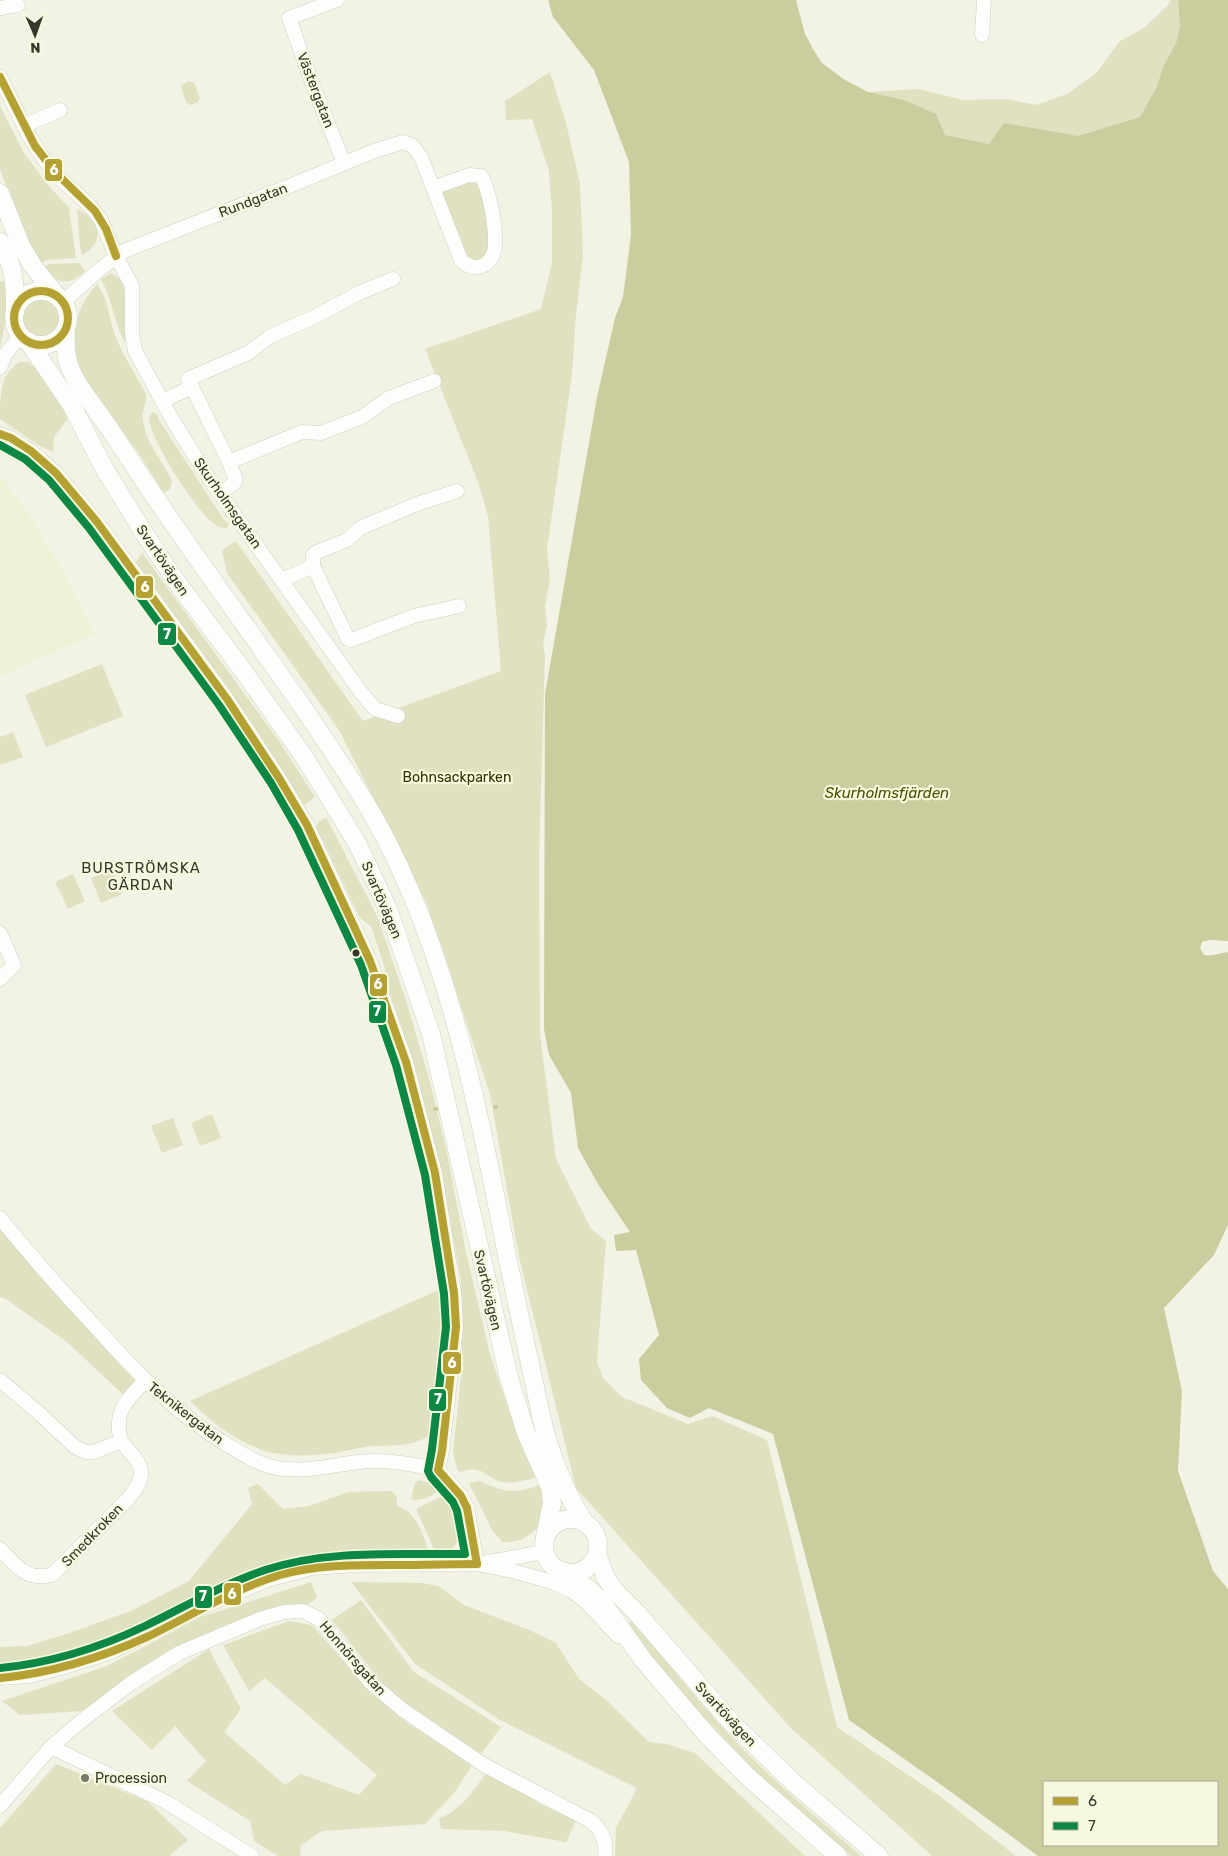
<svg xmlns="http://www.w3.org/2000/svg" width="1228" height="1856" font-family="Rubik,sans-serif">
<rect width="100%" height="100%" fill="#f2f3e4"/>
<polygon fill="#f0f2d8" points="0,476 27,511 68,579 94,634 0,677"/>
<g fill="#dfe1c1">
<polygon points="1171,0 1178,0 1180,27 1176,43 1163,67 1157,86 1140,117 1079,136 1004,124 989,144 944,135 868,92 918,89 964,100 1006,99 1037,105 1069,93 1097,72 1120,41 1144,28 1168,5"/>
<polygon points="550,72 566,123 580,184 583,255 576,314 572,375 547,549 550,579 545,606 547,626 543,643 545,655 539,857 540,1034 556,1159 591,1229 606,1241 597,1362 603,1378 622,1397 688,1424 712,1416 767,1440 837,1727 941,1797 1016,1856 932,1856 791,1728 576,1488 519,1257 490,1094 426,902 339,730 227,573 222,550 236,541 363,721 501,671 488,516 478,482 425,349 541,309 552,263 552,212 549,171 532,119 506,120 505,101"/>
<polygon points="189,81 194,83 200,98 198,102 190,105 186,102 181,87 183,84"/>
<polygon points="0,106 24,153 47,184 69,208 76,258 48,260 38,264 22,230 0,169"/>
<polygon points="481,178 493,256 467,265 432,188"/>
<path d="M77,209C99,220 107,242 82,255L80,246Z"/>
<path d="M79,263L85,271L84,272C67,287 59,283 42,269L49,264Z"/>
<path d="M111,273L119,278L123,284L126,299L125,343C114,323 113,301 101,279Z"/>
<polygon points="0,281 7,282 8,309 0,348"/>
<path d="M97,284C108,297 109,319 115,335C123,356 136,375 146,394C147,404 141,411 143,421C146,443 163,461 172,481L170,489L164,493C154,478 145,462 135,448C119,427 100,408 87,387C65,352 70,314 97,284Z"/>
<circle cx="41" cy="318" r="18"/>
<path d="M20,362H28L45,377L68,418L54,437L53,452L38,445L0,419C0,395 0,374 20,362Z"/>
<path d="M153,412L157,414L159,420L224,520L229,524L227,528C223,528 220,528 216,525C198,515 148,437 149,417Z"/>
<polygon points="142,553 279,741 315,797 303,806 201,651 135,563"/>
<polygon points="102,664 123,716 46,747 25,695"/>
<polygon points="13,732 23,757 0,765 0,737"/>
<path d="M326,817L377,916L406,1000L430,1082L447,1153L466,1252L490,1354L510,1414L539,1476C527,1480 515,1484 502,1482C485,1478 482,1463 461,1472L458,1471L453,1453L462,1368L461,1280L440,1167L415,1067L384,977L385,968L371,926L360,918L316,827L318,822Z"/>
<polygon points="112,870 122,894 101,903 91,878"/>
<polygon points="73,874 85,901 68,909 55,882"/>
<polygon points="212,1114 221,1138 200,1146 191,1123"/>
<polygon points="173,1118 183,1145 162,1153 151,1126"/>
<polygon points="0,1229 145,1381 128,1399 67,1342 6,1299 0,1297"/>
<path d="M443,1288C444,1332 444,1376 433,1420C432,1424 431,1431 429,1434C420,1447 388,1445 374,1446C358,1447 342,1453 326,1454C309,1456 289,1456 273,1453C241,1446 212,1423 190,1401Z"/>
<path d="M418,1480L429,1483L440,1490C432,1496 421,1502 411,1499L415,1483Z"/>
<path d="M480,1481C505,1493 515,1494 542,1484C543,1490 546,1498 546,1504C545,1528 525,1544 502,1542L492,1530L469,1483Z"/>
<path d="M258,1484L283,1509L309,1506L348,1492L392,1491L397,1497V1506C418,1513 422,1533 429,1552L434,1549L417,1511L418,1508L445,1495C460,1507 468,1547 444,1552L305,1562L267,1570L101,1648L44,1665L0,1671V1647L27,1646L69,1633L131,1611L189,1581L252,1504L248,1488Z"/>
<polygon points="311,1582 317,1598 309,1604 293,1605 218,1628 150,1667 82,1711 20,1715 2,1701 107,1666 201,1617"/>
<polygon points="351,1582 422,1583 438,1586 464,1605 527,1629 556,1643 579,1679 605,1699 649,1742 666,1744 695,1753 805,1856 615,1856 616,1828 637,1788 500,1720 415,1664"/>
<polygon points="361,1600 414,1672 501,1727 481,1754 391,1694 332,1620"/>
<polygon points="289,1621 312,1625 370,1692 409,1724 472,1765 455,1792 425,1824 322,1831 300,1846 301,1856 278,1856 254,1841 250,1821 187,1781 206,1761 175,1726 152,1750 112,1711 209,1649 241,1709 224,1732 285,1785 301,1774 359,1795 377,1775 265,1678 249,1691 223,1645"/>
<path d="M632,1621L640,1628C678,1676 717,1725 762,1768C794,1799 828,1827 861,1856H851L757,1773L672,1683L626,1626Z"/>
<polygon points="56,1764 147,1801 188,1840 169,1856 0,1856 0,1828"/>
<path d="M487,1772L542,1805L576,1820L566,1842L504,1831L441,1829L439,1819C462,1809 473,1791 487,1772Z"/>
</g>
<path fill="#cacd9d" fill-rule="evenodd" d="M548,0H796L805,34L813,49L822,63L845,80L868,92L904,100L936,114L945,135L989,144L1004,123L1078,136L1140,117L1157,86L1163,67L1176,43L1180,27L1178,0H1228V941C1219,941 1211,938 1202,942L1200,948L1204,955C1212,957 1220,953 1228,952V1225L1214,1255L1164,1308L1182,1391L1178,1471L1213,1571L1228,1589V1856H1038L947,1789L849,1720L773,1434L709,1408L690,1418L667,1408L641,1380L639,1359L659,1335L636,1250L616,1251L614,1235L630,1232L598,1184L578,1148L571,1093L549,1055L544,1029L545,694L597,397L615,318L623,297L631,235L629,162L594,70L553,17ZM1044,1782H1217V1845H1044Z"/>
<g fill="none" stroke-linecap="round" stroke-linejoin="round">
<g stroke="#cacd9d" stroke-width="4">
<polyline points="495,1107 496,1107"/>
<polyline points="435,1109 437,1109"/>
</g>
<defs>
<g id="minor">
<polyline points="337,0 289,18 315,91 344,163"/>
<polyline points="0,8 18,5"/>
<polyline points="982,35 984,0"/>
<polyline points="0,77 28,134 41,155 54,173 89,205 101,220 116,256 132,286 132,333 135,351 172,419 208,477 360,691 375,709 398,716"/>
<polyline points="24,126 60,110"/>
<path d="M63,302L99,270L124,251L287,187L374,151L403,142L413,146L421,157L461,260C467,266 474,269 482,266C487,264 490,261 493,255C499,239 490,191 481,176L469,175L433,188"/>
<polyline points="0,367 5,355 21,335"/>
<polyline points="192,387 188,379 248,353 269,337 314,317 361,292 393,279"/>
<polyline points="162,401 192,387 229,462"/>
<polyline points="0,434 11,438 31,451 56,473 97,522 227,699 279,778 307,825 370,961 406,1062 421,1120 435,1173 454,1293 456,1327 442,1451 438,1470 461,1496 467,1508 477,1564"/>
<polyline points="220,494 235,482 235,477 229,462 302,432 321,433 362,417 389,398 434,381"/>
<polyline points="313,566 348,639 351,640 414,616 459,606"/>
<polyline points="282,580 313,566 313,555 315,553 347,540 360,528 417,504 457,491"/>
<polyline points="0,933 14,965 0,979"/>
<path d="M0,1218C29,1254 60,1289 92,1323C133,1369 175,1414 229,1446C244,1455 260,1465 277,1468C305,1473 331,1465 359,1462C383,1459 415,1464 438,1470"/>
<polyline points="0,1380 40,1414 75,1447 86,1452 94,1452 121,1441"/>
<path d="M0,1549C17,1566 25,1581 52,1575L128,1499C133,1492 140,1485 141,1475C142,1461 129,1453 122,1442C118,1435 118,1419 121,1412C125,1400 137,1390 145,1381"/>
<polyline points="488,1562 544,1552"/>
<polyline points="0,1678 29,1676 64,1667 111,1652 214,1602 267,1580 312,1568 357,1565 477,1564 513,1571 552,1582 572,1591 585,1601 618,1636"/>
<polyline points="51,1747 168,1803 252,1856"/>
<path d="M0,1806L51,1747L80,1722L131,1683L179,1653L260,1619L284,1612L303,1611L319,1619L371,1683L403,1710L484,1765L591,1821C602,1830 607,1842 605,1856"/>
</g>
<g id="major">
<polyline points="0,193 22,248 33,266 57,296"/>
<path d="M0,242C15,268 15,283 15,312"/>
<circle cx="41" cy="318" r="27"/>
<path d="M66,328C65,343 65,357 71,370C77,385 88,398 97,411C109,427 120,444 131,461C205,575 290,682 362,797C442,926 474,1088 503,1235C515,1297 529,1358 542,1420C551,1457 564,1490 584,1522"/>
<polyline points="28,341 72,406 104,468 144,533 176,581 242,669 305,758 357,843 388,909 431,1034 509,1378 526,1433 550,1487 552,1503 545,1537"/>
<circle cx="571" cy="1546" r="27"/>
<polyline points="597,1554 605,1576 613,1589 636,1612 731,1722 794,1783 879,1856"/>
<polyline points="563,1571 590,1590 602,1602 644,1661 706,1734 748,1777 838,1856"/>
</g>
</defs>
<use href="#minor" stroke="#cfd0c4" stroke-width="15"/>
<use href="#major" stroke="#cfd0c4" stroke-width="19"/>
<use href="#minor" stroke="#fdfdfb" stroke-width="14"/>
<use href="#major" stroke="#fdfdfb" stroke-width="18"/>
<defs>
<g id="bus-1">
<polyline points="0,77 35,146 55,172 95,211 106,229 116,256"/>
<circle cx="41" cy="318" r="27"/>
<polyline points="0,434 11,438 31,451 56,473 97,522 227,699 279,778 307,825 370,961 406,1062 435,1173 454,1293 456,1327 442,1451 438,1470 461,1496 467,1508 477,1564"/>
<path d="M0,1678C52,1673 101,1658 149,1636C192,1615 234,1589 280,1575C318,1564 358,1565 397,1565C424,1565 450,1564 477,1564"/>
</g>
<path id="bus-2" d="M0,445L25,459L49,480L89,528L219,705L271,783L298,830L361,965L396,1065L425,1175L444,1294L446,1327L432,1449L428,1471L431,1477L453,1502L457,1511L465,1554C399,1555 329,1549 265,1570C223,1584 185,1607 145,1626C99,1648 51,1663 0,1668"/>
</defs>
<use href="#bus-1" stroke="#f7f9de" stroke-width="11"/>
<use href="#bus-2" stroke="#f7f9de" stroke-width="11"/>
<use href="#bus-1" stroke="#b5a033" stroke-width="8"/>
<use href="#bus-2" stroke="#0c8844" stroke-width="8"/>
</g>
<circle fill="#36372c" stroke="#f7f9de" stroke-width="2" cx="356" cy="953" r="4.5"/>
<circle fill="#78796c" stroke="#f7f9de" stroke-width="2" cx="85" cy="1778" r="5"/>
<g text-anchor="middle" stroke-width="4.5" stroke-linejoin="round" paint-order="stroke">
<g font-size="14" fill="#36372c" stroke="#f7f9de">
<text transform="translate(316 90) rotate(69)" y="5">Västergatan</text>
<text transform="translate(253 200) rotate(-21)" y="5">Rundgatan</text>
<text transform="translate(228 503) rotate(55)" y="5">Skurholmsgatan</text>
<text transform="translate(163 560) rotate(56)" y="5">Svartövägen</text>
<text transform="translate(382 900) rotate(67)" y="5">Svartövägen</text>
<text transform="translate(488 1290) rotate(77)" y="5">Svartövägen</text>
<text transform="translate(186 1413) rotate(38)" y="5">Teknikergatan</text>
<text transform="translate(92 1535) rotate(-46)" y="5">Smedkroken</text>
<text transform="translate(353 1658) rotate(49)" y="5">Honnörsgatan</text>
<text transform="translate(726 1714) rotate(47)" y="5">Svartövägen</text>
</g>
<g font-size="14" fill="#323301" stroke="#f7f9de">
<text x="457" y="782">Bohnsackparken</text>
</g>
<g font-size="14" fill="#36372c" stroke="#f7f9de" text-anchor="start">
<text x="95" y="1783">Procession</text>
</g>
<g font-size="15" font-style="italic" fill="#4f5003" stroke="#f7f9de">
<text x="887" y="798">Skurholmsfjärden</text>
</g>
<g font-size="15" letter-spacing="1" fill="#36372c" stroke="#f7f9de">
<text x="141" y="873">BURSTRÖMSKA<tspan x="141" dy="17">GÄRDAN</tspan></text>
</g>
</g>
<g stroke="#f7f9de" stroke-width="2">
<rect x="44" y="158" width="19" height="24" rx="5" fill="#b5a033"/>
<rect x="135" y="575" width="19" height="24" rx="5" fill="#b5a033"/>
<rect x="157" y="622" width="20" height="24" rx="5" fill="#0c8844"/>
<rect x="369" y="973" width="19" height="24" rx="5" fill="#b5a033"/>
<rect x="368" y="1000" width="19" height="24" rx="5" fill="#0c8844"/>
<rect x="442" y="1351" width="20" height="24" rx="5" fill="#b5a033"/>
<rect x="428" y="1388" width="19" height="24" rx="5" fill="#0c8844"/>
<rect x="223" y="1582" width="19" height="24" rx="5" fill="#b5a033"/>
<rect x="194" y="1585" width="19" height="24" rx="5" fill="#0c8844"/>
</g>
<g font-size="14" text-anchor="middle" font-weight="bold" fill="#fff">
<text x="54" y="175">6</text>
<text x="145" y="592">6</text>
<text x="167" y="639">7</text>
<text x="378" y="989">6</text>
<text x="377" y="1016">7</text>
<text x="452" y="1368">6</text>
<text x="438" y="1404">7</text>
<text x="232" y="1599">6</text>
<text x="203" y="1601">7</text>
</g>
<rect x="1043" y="1781" width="175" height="65" fill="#f7f9de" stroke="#aaab97"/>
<rect x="1053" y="1797" width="25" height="8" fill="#b5a033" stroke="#aaab97"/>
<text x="1088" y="1806" font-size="15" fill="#36372c">6</text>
<rect x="1053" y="1822" width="25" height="8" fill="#0c8844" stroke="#aaab97"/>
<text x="1088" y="1831" font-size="15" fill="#36372c">7</text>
<g transform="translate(35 35) rotate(178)" stroke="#f7f9de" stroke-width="4" paint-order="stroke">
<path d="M0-4L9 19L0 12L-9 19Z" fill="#36372c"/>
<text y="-8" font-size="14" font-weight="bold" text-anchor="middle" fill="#36372c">N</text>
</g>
</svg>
